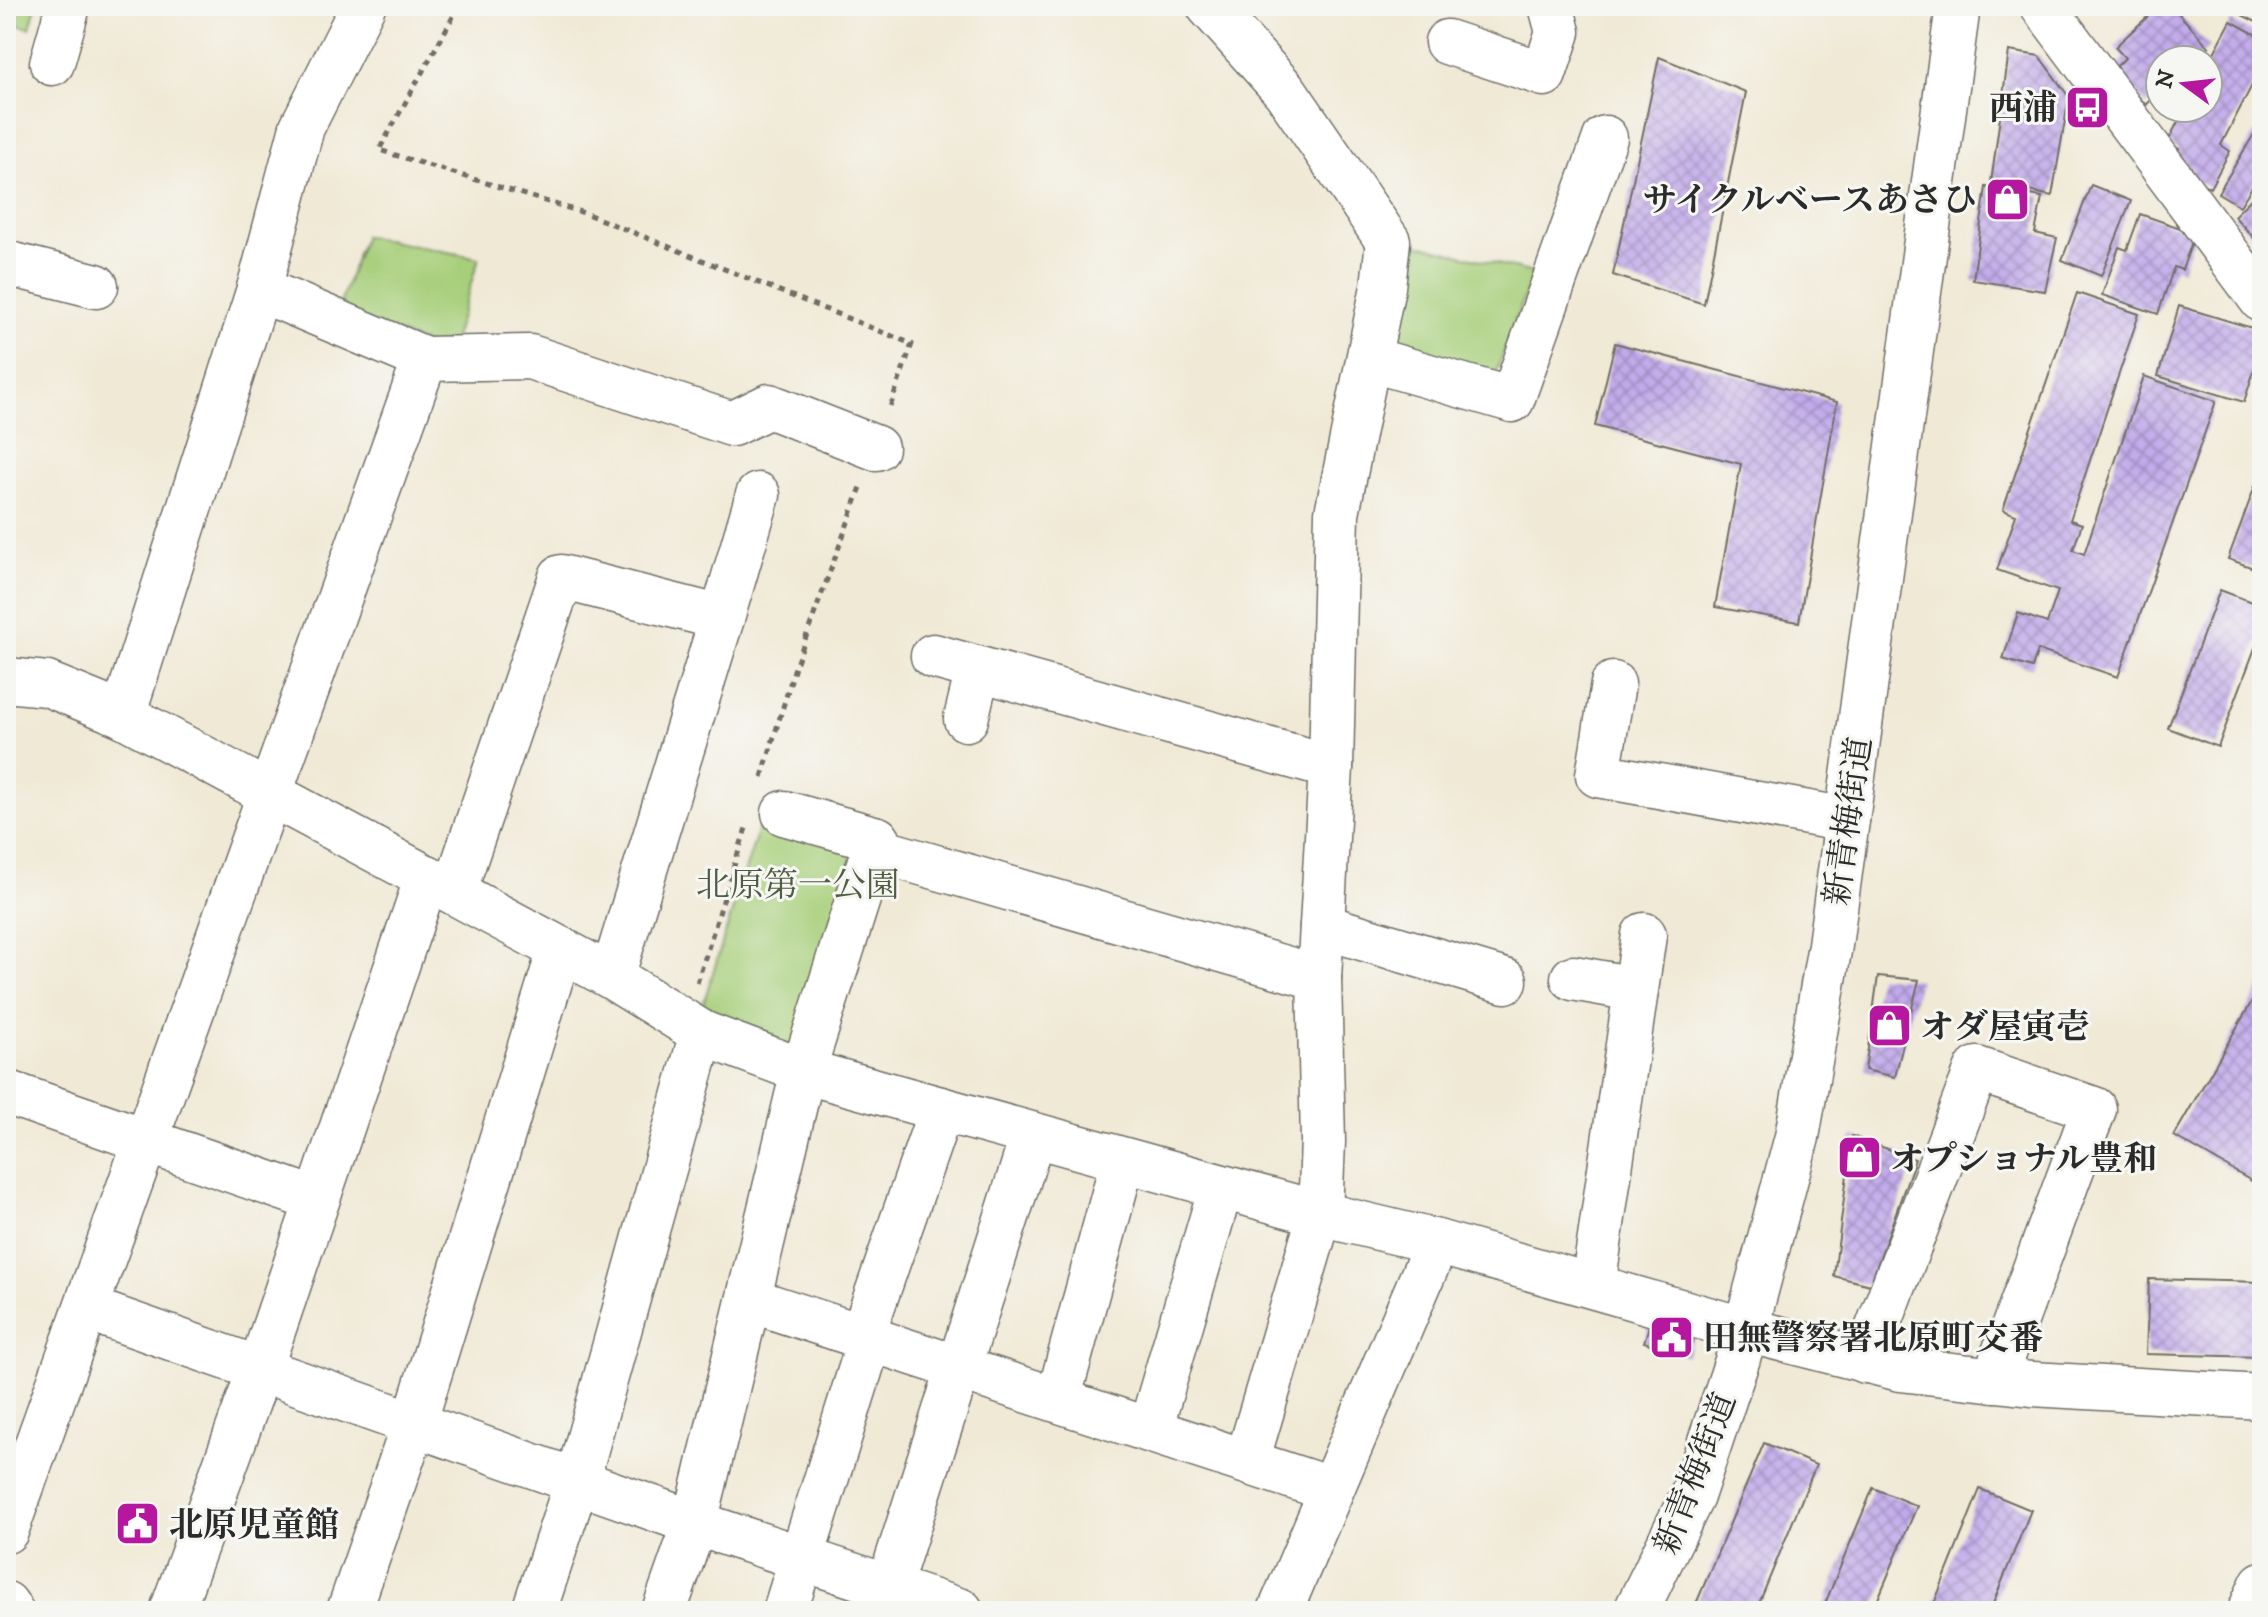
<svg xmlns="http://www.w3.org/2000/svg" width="2268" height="1617" font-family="'IM FELL DW Pica','Noto Serif JP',serif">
<defs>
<pattern id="building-cross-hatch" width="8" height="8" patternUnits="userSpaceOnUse" patternTransform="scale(2)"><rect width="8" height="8" fill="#c2aaeb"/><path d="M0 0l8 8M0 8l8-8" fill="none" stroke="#9e8bbf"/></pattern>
</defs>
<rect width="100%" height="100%" fill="#f6f6f2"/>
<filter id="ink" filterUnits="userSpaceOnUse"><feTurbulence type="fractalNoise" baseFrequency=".0125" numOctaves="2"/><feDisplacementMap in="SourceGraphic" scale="16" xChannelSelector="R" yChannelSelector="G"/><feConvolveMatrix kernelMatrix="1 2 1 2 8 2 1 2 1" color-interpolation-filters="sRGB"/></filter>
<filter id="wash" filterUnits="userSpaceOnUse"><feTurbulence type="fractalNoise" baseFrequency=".006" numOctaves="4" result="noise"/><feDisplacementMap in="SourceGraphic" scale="32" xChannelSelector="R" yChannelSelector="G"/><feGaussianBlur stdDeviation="1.8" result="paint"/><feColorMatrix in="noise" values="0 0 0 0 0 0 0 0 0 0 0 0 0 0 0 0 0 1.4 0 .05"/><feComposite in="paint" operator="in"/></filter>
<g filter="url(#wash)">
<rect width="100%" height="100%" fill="#f0e9d5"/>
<g fill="#a7cf7a" stroke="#697d52" stroke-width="2">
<polygon points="6,6 36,6 30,28 6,22"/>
<polygon points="364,236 479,258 453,341 430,345 338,310"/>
<polygon points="1397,239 1533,273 1496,372 1380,340"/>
<polygon points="762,817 869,847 795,1064 699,1017"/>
</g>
<g id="blocks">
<g fill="url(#building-cross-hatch)">
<polygon points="2159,6 2172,6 2209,47 2195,60 2160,60 2160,92 2146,105 2114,69 2125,58 2115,47"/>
<polygon points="2246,6 2262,6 2262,25 2242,15"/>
<polygon points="2231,21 2262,38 2262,66 2221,145 2230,151 2210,188 2188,176 2192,168 2174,158 2179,149 2167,143 2185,108 2208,108 2208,64"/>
<polygon points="2009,51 2039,56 2069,97 2052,196 1991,183"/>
<polygon points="1659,57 1746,92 1704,304 1613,275"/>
<polygon points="2262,121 2262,171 2240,206 2218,193"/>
<polygon points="2091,185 2131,201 2101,276 2062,260"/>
<polygon points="1986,187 2042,197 2035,233 2057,238 2045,291 1973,280"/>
<polygon points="2262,188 2262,230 2254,238 2234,216"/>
<polygon points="2140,214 2195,233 2182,270 2174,267 2158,314 2102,295 2119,247 2127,250"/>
<polygon points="2077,293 2139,314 2070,520 2082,524 2073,550 2084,554 2144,376 2216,401 2118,677 2038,650 2032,668 2003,659 2018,613 2047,623 2058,591 1997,570 2016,515 2003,510"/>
<polygon points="2179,306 2262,331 2262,345 2244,402 2158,376"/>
<polygon points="1615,343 1837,402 1799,622 1715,607 1741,464 1595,426"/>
<polygon points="2258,478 2262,480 2262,571 2228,559"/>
<polygon points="2220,590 2262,606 2262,629 2218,747 2168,728"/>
<polygon points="1878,976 1919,980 1895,1077 1865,1070"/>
<polygon points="2262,984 2262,1187 2174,1136"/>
<polygon points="1852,1136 1915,1159 1870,1285 1834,1276"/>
<polygon points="2149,1279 2262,1282 2262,1357 2146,1354"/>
<polygon points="1653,1314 1697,1329 1687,1357 1644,1342"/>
<polygon points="1764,1443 1816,1465 1756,1611 1693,1611"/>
<polygon points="1873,1488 1917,1506 1873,1611 1822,1611"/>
<polygon points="1980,1489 2031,1510 1990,1611 1931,1611"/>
</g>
</g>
</g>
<g filter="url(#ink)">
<use href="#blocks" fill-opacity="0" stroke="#706e66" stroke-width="2"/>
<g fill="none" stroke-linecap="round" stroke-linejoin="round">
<defs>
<g id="minor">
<polyline points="1209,6 1285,91 1388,241 1383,287 1337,513 1331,767 1319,978 1323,1141 1320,1214 1247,1461"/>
<polyline points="1447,42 1544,74 1558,32 1551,6"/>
<polyline points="52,63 68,6"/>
<polyline points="6,263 96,286"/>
<polyline points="259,289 425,359 530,357 732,424 769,406 876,448"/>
<polyline points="1369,359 1512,400 1605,138"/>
<polyline points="722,618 758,495"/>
<polyline points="933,656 1331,767"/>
<polyline points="6,680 47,684 123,715 612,977 702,1033 803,1071 1320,1214 1437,1242 1746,1330 1900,1369 2032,1384 2262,1397"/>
<polyline points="1613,684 1598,775 1847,820"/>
<polyline points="123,715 259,289 302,127 363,6"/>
<polyline points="966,719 978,669"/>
<polyline points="784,813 877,839 887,853 1319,978"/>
<polyline points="454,892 561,577 722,618 612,977"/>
<polyline points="1322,926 1505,981"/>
<polyline points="1573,978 1635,989"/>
<polyline points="6,1092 317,1200"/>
<polyline points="1593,1286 1644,935"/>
<polyline points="750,1300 1330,1489"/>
<polyline points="86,1308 695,1523 961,1611"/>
<polyline points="862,1337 941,1109"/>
<polyline points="1865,1361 1977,1069 2094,1109 1994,1380"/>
<polyline points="1058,1400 1123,1160"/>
<polyline points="1150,1430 1221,1187"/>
<polyline points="6,1531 425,359"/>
<polyline points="6,1604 11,1611"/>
<polyline points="172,1611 260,1369 427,877"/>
<polyline points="349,1611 414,1424 560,949"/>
<polyline points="534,1611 577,1481 702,1033"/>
<polyline points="664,1611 695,1523 803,1071 877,839"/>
<polyline points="785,1611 870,1339"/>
<polyline points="881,1611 1033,1135"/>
<polyline points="1280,1611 1437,1242"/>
<polyline points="2250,1611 2262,1584"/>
</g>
<g id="major">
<polyline points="2043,6 2262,300"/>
<polyline points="1636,1611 1692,1496 1738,1358 1797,1137 1830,945 1958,6"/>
</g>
</defs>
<use href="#minor" stroke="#706e66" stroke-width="47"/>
<use href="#major" stroke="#706e66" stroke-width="47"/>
<g stroke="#706e66" stroke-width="5" stroke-dasharray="6 6" stroke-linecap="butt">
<polyline points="459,6 379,150 587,214 912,344 889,410"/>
<polyline points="762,777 795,667 861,487"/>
<polyline points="697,983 746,828"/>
</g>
<use href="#minor" stroke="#fff" stroke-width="44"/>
<use href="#major" stroke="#fff" stroke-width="44"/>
</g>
</g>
<defs>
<symbol id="bus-square" viewBox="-11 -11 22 22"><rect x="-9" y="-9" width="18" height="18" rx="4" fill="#b5179e" stroke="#f6f6f2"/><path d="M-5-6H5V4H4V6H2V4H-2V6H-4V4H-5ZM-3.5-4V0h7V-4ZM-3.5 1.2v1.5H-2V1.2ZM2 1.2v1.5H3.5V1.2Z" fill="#fff"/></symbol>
<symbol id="shop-square" viewBox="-11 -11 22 22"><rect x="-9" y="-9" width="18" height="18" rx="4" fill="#b5179e" stroke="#f6f6f2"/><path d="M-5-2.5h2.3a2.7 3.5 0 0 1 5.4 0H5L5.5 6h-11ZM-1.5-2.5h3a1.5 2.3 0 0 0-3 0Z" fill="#fff"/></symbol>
<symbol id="civic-square" viewBox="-11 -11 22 22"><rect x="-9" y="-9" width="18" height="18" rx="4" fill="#b5179e" stroke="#f6f6f2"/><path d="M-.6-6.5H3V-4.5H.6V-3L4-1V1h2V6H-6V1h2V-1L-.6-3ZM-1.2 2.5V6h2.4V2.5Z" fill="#fff"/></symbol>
</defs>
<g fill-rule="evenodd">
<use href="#bus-square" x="2062" y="82" width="51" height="51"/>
<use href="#shop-square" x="1982" y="174" width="51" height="51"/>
<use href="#shop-square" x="1864" y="1000" width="51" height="51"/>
<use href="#shop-square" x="1834" y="1132" width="51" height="51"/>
<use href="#civic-square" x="1646" y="1312" width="51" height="51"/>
<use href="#civic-square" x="112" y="1498" width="51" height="51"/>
</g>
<g text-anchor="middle" stroke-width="6" stroke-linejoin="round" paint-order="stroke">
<g font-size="34" font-weight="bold" fill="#2b2b2b" stroke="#f6f6f2" text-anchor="start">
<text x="2057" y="119" text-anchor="end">西浦</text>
<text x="1977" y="211" text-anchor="end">サイクルベースあさひ</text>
<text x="1920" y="1038">オダ屋寅壱</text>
<text x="1890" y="1170">オプショナル豊和</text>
<text x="1703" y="1349">田無警察署北原町交番</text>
<text x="169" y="1536">北原児童館</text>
</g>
<g font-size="34" fill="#2b2b2b" stroke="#f6f6f2">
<text transform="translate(1847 821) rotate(-82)" y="12">新青梅街道</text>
<text transform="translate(1694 1473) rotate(-69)" y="12">新青梅街道</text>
</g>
<g font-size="34" fill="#505c43" stroke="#f6f6f2">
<text x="798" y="896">北原第一公園</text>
</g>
</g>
<rect width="2268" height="1617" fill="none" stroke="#f6f6f2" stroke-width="32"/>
<g transform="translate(2184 84) rotate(285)"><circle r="38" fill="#f6f6f2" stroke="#a5a5a2" stroke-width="2"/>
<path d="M0-6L14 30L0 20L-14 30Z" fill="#b5179e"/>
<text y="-12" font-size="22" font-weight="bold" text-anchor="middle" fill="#2b2b2b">N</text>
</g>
</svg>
